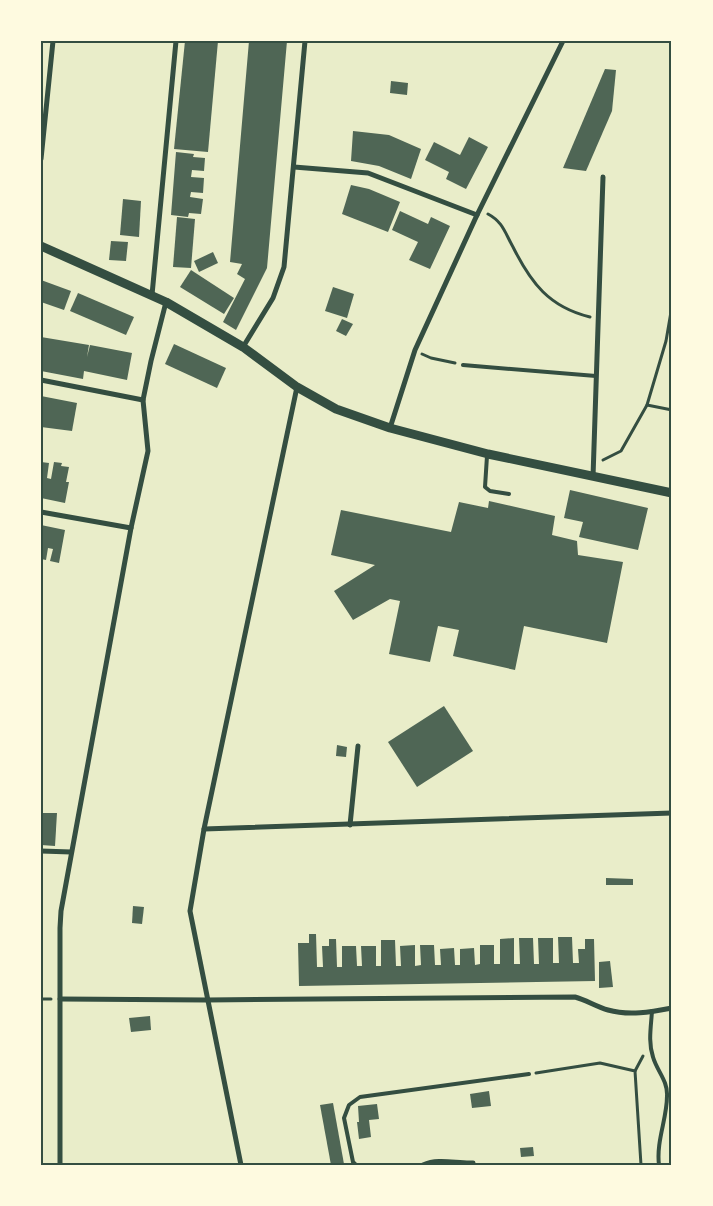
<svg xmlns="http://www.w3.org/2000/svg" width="713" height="1206" font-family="Roboto,sans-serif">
<rect width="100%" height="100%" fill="#e9edc9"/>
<g fill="#4f6655">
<polygon points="185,41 218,41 208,152 174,149"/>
<polygon points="249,41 287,41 267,268 236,330 223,322 245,279 237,274 242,264 230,262"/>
<polygon points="605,69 616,70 612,111 586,171 563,168"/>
<polygon points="391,81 408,83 407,95 390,93"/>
<polygon points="353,131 389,135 421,149 411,179 379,166 351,161"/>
<polygon points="469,137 488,147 466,189 446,179 449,172 425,160 434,142 460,155"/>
<polygon points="176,152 194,154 193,157 205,158 204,171 192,170 191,177 204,178 203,193 191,192 190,197 203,199 201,214 189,213 188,217 171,215"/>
<polygon points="351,185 369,189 400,202 388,232 342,214"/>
<polygon points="123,199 141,201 139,237 120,235"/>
<polygon points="400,211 428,224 431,217 450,226 430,269 409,260 418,242 392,230"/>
<polygon points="177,217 195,219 191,268 173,267"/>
<polygon points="111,241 128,242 126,261 109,260"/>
<polygon points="213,252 218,263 199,272 194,261"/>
<polygon points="191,270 234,298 224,314 180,287"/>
<polygon points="41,280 71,291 64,310 41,302"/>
<polygon points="333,287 354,294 347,318 325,311"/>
<polygon points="78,293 134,317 126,335 70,311"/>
<polygon points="342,319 353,324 346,336 336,331"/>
<polygon points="41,337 89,345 87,357 90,345 132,353 127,380 84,371 83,379 41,371"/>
<polygon points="174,344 226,368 217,388 165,364"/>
<polygon points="41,396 77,403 72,431 41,427"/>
<polygon points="41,462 49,463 47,478 51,479 54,462 62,463 61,466 69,467 66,482 69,482 65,503 41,498"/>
<polygon points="570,490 648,508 638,550 579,537 583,522 564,518"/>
<polygon points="489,501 555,516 552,535 577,541 578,555 623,562 607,643 524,626 515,670 453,656 459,630 438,626 430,662 389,654 400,601 390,599 353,620 334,591 375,565 331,555 341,510 451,532 459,502 488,508"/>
<polygon points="41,525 65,530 59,563 50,561 53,549 48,548 46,560 41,559"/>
<polygon points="444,706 473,751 417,787 388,742"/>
<polygon points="337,745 347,747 346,757 336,756"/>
<polygon points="41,813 57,813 55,846 41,845"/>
<polygon points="606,878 633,879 633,885 606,885"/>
<polygon points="133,906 144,907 142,924 132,923"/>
<polygon points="309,934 316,934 317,967 323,967 322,946 329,946 329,939 336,939 337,967 342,967 342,946 356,946 357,966 362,966 361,946 376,946 376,966 381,966 381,940 395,940 396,966 401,966 400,946 415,945 415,966 421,965 420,945 434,945 435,965 441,965 440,949 454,948 455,965 460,965 460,949 474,948 475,965 480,964 480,945 494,945 494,964 500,964 500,939 514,938 514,964 520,964 519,938 533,938 534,964 539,964 538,938 553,938 553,963 559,963 558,937 572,937 573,963 579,963 578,949 585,949 585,939 594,939 595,981 299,986 298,943 309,943"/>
<polygon points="610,961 613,987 599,988 599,962"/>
<polygon points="150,1016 151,1030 131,1032 129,1018"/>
<polygon points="489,1091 491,1106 472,1108 470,1094"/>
<polygon points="333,1103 344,1164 337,1165 331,1165 320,1105"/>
<polygon points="377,1104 379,1119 369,1120 371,1137 359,1139 357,1122 359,1122 358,1106"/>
<polygon points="533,1147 534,1156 521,1157 520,1148"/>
</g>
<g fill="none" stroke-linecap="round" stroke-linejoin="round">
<g stroke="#344e41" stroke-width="3">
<path d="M488,214C503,222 505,233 513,247C531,283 549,307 590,317"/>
<polyline points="422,354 431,358 455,363"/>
<polyline points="647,405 672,410"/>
<polyline points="603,460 621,451 647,405 666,341 672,306"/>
<polyline points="41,999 51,999"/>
<polyline points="635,1071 643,1056"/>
<polyline points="536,1073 600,1063 635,1071 641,1165"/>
</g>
<g stroke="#344e41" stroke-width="4">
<polyline points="463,365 596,376"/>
<polyline points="487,456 485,487 490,491 509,494"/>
<path d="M652,1011C651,1027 648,1042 653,1057C657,1071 668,1081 667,1096C667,1119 656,1141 659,1165"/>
<polyline points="356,1165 353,1162 344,1118 349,1105 360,1097 529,1074"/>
</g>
<g stroke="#344e41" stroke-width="5">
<polyline points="41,159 53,41"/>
<polyline points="294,167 368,173 477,215"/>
<polyline points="152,295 176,41"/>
<polyline points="243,347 273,298 284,267 305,41"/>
<polyline points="41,380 143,400"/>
<polyline points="390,428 415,350 477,215 563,41"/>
<polyline points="593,477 603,177"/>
<polyline points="41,512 131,528"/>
<polyline points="350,825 358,746"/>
<polyline points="204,829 672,813"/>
<polyline points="41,851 71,852"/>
<path d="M60,999L207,1000L575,997C586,1000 597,1007 608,1010C629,1016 651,1012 672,1008"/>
<polyline points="60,1165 60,928 61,911 131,528 148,451 143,400 151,361 166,302"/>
<polyline points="241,1165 190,911 204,829 297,387"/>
<path d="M423,1165C439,1158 457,1164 473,1163"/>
</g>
<polyline stroke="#344e41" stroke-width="9" points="41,246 166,302 243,347 297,387 336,409 390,428 488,454 672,493"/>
</g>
<rect width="713" height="1206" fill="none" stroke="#fefae0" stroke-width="85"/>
<rect x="42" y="42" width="628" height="1122" fill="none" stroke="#344e41" stroke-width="2"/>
</svg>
